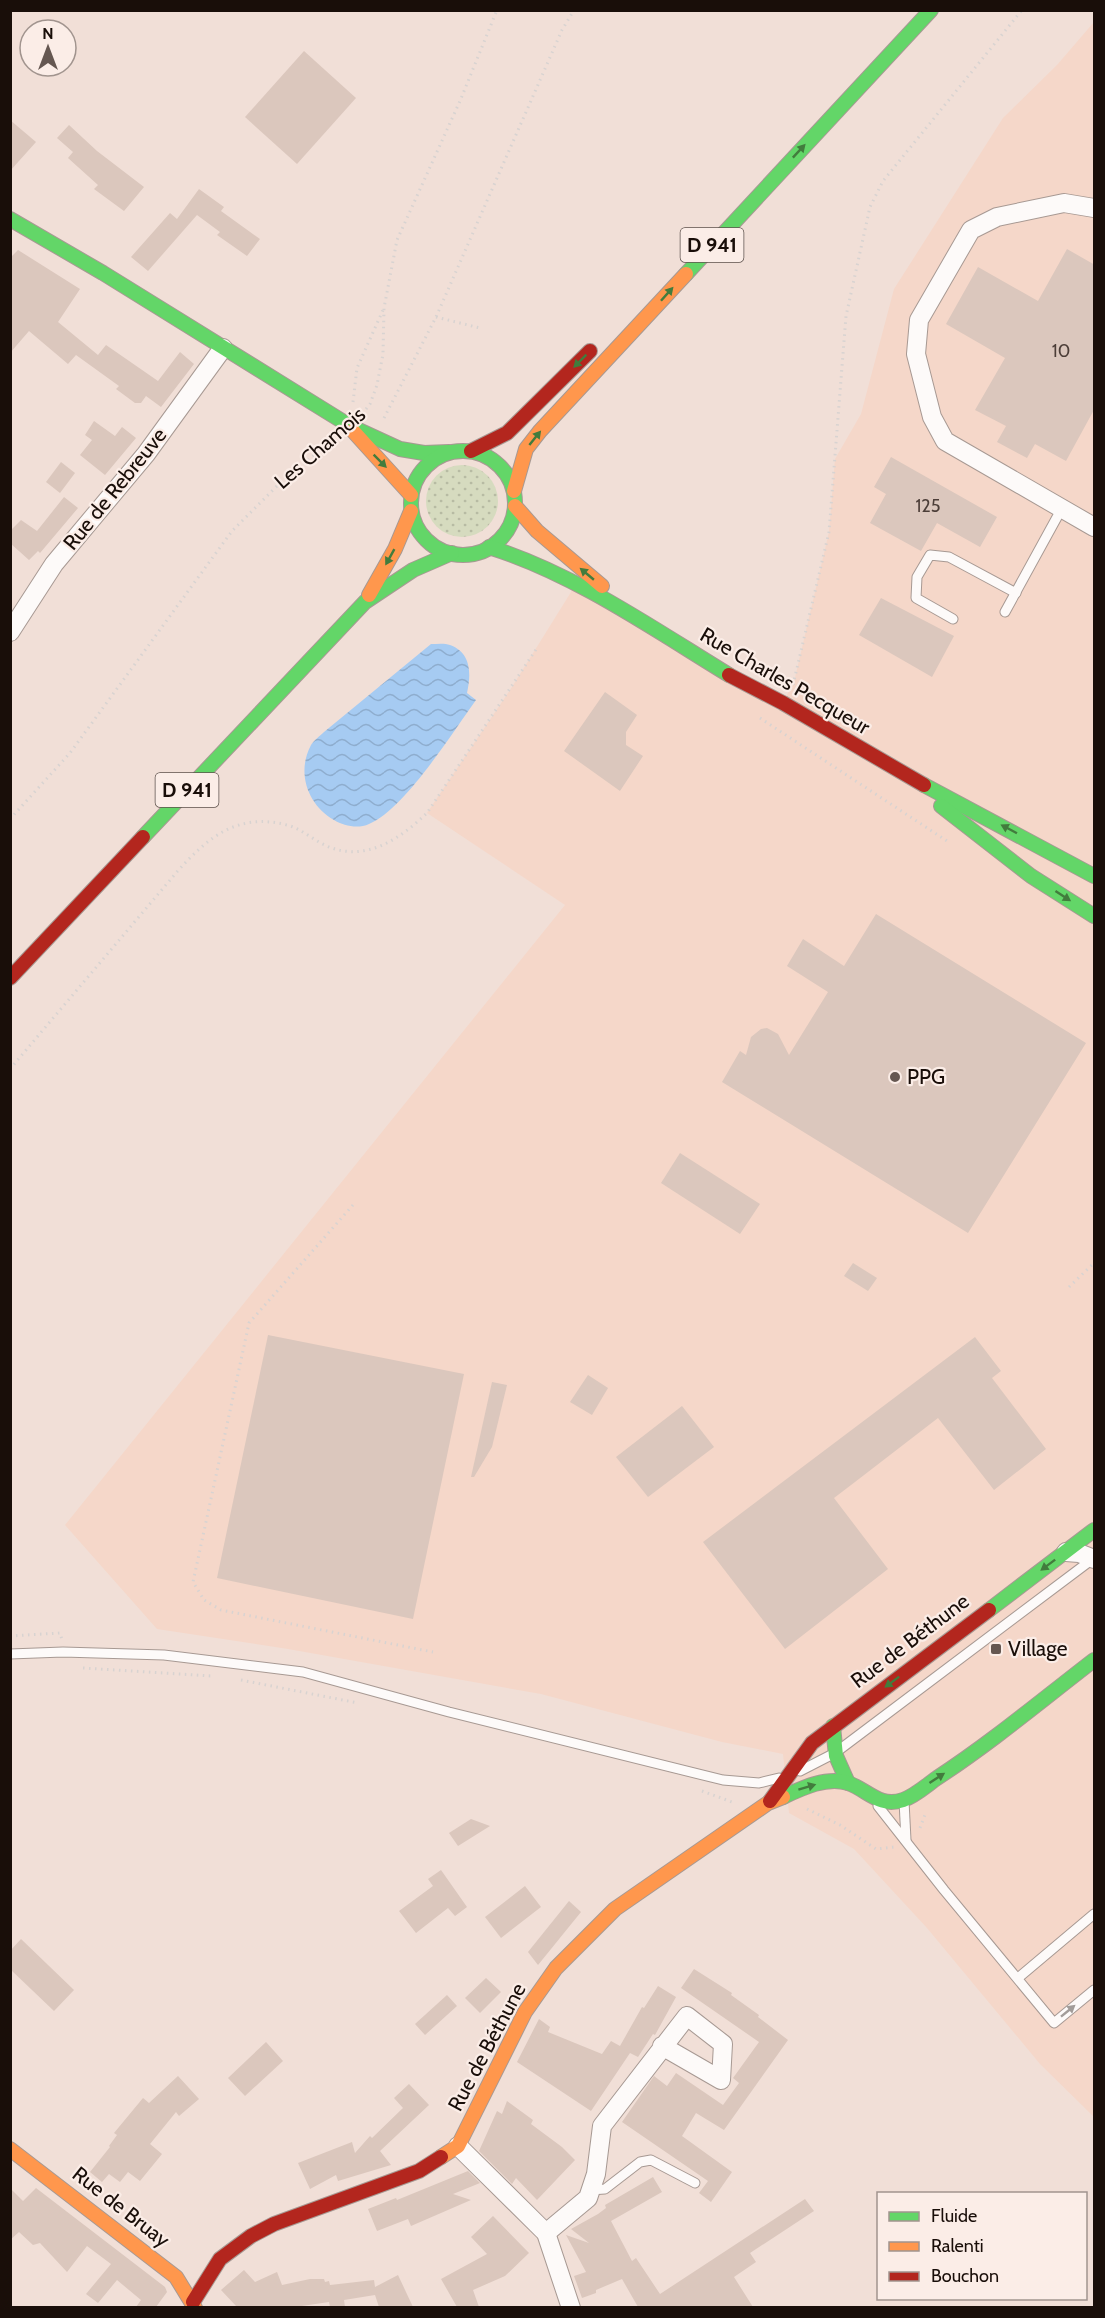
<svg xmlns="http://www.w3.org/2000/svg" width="1105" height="2318" font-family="Cabin,sans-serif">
<defs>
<pattern id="grass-dots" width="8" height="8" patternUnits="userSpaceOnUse" patternTransform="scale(1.5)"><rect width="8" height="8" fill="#d6dbbf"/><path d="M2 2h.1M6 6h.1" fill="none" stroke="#b7bba3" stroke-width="1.8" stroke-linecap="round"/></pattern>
<pattern id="water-waves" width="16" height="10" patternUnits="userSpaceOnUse" patternTransform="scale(1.5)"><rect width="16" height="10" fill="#a6cbf2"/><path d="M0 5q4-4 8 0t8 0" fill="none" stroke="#8eadce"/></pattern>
</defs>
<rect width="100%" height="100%" fill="#f1dfd7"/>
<polygon fill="#f5d7c9" points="1094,22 1094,2117 1040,2064 927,1928 854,1849 789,1813 783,1754 722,1742 541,1694 288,1649 157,1629 65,1525 565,905 427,813 512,687 576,584 783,702 794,682 829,532 835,459 861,414 894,289 1003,118 1057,65"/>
<circle fill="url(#grass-dots)" cx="462" cy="501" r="36"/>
<path fill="url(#water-waves)" d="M431,644C437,644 445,643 450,645C472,653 471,675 467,693L476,700C452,733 404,810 369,824C358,829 344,826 334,820C308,805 296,773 311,745C314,740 320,736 324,732Z"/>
<g fill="#dbc7bd">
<polygon points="304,51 356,98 297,164 245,117"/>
<polygon points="10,120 36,142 10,171"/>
<polygon points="69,125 97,151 144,187 124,211 94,189 98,185 68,158 73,152 57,138"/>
<polygon points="199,189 224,207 221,211 260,239 247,256 217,235 220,232 197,215 148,271 131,257 170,213 177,219"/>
<polygon points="1067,249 1095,265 1095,408 1066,461 1035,444 1027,458 997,442 1006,426 975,410 1005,358 946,324 978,267 1038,301"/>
<polygon points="18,250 80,289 58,322 98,355 106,345 158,381 180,352 194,364 161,407 146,396 141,403 135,403 116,389 119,386 76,355 68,364 29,331 10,353 10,258"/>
<polygon points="94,421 115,436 122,427 136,438 105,475 80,455 92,440 85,435"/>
<polygon points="891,457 997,517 980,547 937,523 921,551 870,523 886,494 874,487"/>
<polygon points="61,462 75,473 60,493 46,482"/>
<polygon points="64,497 78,508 40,553 38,551 29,560 10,543 10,531 21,520 37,531"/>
<polygon points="881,598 954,636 932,677 859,635"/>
<polygon points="605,692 637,715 626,732 626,745 643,756 620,791 564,751"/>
<polygon points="876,914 1086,1043 968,1233 722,1082 740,1051 746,1055 751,1037 761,1029 767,1028 778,1034 789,1055 828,992 787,966 803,939 844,966"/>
<polygon points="680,1153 760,1204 740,1234 661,1183"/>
<polygon points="853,1263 877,1278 868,1291 844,1276"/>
<polygon points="268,1335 464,1374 413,1619 217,1578"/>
<polygon points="975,1337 1001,1371 992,1378 1046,1449 994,1490 938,1418 855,1482 834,1498 888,1569 785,1649 703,1542"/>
<polygon points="588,1375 608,1388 592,1415 570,1402"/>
<polygon points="492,1382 507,1385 492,1447 474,1477 471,1477"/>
<polygon points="682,1406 714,1447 648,1497 616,1457"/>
<polygon points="471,1819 490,1826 458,1846 449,1833"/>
<polygon points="441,1870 467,1907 455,1916 448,1908 416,1933 399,1911 433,1886 428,1879"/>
<polygon points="525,1886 541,1907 501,1938 485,1917"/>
<polygon points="569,1901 581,1912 538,1965 528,1952"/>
<polygon points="21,1939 74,1990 54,2011 10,1969 10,1951"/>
<polygon points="694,1969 732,1993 731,1995 759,2015 758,2017 788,2040 724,2130 696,2113 682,2136 732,2172 711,2202 699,2193 708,2181 622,2122 654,2076 667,2086 676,2073 723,2105 739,2083 733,2078 759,2042 681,1988"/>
<polygon points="486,1978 501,1992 480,2013 465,1998"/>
<polygon points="658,1986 676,1997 655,2035 653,2034 638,2057 630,2053 591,2111 517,2062 539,2019 550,2027 548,2032 602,2054 611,2041 620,2046 642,2007 644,2008"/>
<polygon points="447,1995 457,2006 425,2035 415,2024"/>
<polygon points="266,2042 283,2061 245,2096 228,2078"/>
<polygon points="178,2076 199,2099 179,2116 176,2112 150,2144 162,2154 140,2181 128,2172 120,2182 109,2174 102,2182 90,2172 110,2147 109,2146 117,2135 114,2133 143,2098 149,2103"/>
<polygon points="409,2084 429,2105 380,2151 391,2165 338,2181 336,2175 310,2189 298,2163 352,2142 355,2153 370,2136 372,2138 403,2108 394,2098"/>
<polygon points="507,2101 533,2120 531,2124 562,2147 575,2160 537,2200 516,2178 512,2184 479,2151 497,2111 502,2114"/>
<polygon points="468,2171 480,2183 453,2194 471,2200 411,2226 408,2219 377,2231 368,2209 396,2198 397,2200"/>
<polygon points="653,2177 662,2192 611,2221 632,2261 636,2258 660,2294 805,2199 814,2211 750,2253 756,2262 734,2277 753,2307 638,2307 622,2279 596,2290 596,2293 582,2298 574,2276 586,2272 566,2235 589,2243 571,2229 598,2214 606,2208 605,2205"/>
<polygon points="10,2188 23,2201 36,2188 165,2287 167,2292 156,2307 136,2307 141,2300 117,2280 98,2303 86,2294 111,2264 87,2246 67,2272 40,2243 33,2245 19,2232 10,2240"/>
<polygon points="493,2216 529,2253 505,2276 473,2290 479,2307 457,2307 441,2279 487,2254 471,2237"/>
<polygon points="244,2270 255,2282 277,2272 282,2285 310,2279 324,2279 325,2282 329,2281 330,2285 374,2280 375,2287 398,2275 413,2307 379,2307 375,2295 344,2300 345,2307 330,2307 329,2302 295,2307 237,2307 221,2290"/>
</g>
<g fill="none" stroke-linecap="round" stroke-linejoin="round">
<defs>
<g id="lane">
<polyline points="1005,612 1062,508"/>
<polyline points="953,619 916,598 917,577 930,555 949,557 1016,593"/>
<polyline points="10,1654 63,1652 164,1655 303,1672 449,1712 723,1780 759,1783 779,1778"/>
<polyline points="800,1771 835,1753 1094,1558"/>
<polyline points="904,1801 906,1840"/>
<polyline points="878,1806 944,1890 1054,2023 1094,1990"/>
<polyline points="1018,1978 1094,1914"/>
<polyline points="590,2190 605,2189 640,2162 651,2160 695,2183"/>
</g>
<g id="street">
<polyline points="1094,208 1064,203 997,217 971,230 919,320 916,354 932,417 945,441 1094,527"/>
<polyline points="10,632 54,564 146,454 223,348"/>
<polyline points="1066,1552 1079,1553 1094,1559"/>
<polyline points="458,2146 546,2233 571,2308"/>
<polyline points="546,2233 588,2198 596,2174 602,2126 687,2016 723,2044 721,2080 662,2046"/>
</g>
<g id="fast">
<polyline points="10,219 103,273 350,426 400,449 424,453 449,452"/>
<polyline points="686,274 931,10"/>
<circle cx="463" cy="503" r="52"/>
<path d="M489,547C575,574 652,628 729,675"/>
<polyline points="924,785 1094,876"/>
<polyline points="941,806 1031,876 1094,916"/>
<polyline points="143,837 365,602 413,570 452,553"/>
<polyline points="989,1610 1094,1530"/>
<polyline points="833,1726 836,1756 848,1783"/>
<path d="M783,1797C802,1788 827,1776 848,1783C868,1790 879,1808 903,1800C915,1796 927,1785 937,1778C992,1742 1042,1700 1094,1660"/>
</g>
<g id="slow">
<polyline points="353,431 411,495"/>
<polyline points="514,491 526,449 540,431 686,274"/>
<polyline points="515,506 537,531 602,586"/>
<polyline points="369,595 395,549 411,511"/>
<polyline points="10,2149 176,2277 195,2308"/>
<polyline points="441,2157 458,2146 525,2012 556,1968 615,1909 768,1803 783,1797"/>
</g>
<g id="jam">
<polyline points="471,451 507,433 590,351"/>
<polyline points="729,675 783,703 924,785"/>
<polyline points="10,978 143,837"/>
<polyline points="770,1801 812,1743 989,1610"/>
<polyline points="193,2302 220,2259 251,2236 274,2224 419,2171 441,2157"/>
</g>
</defs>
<use href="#lane" stroke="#a79993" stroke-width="11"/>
<use href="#street" stroke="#a79993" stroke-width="20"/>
<use href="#fast" stroke="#a79993" stroke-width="16"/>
<use href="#slow" stroke="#a79993" stroke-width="16"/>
<use href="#jam" stroke="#a79993" stroke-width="16"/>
<g stroke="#d8d3d1" stroke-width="3" stroke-dasharray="1.5 4.5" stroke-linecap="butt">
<polyline points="436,317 480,328"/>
<polyline points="353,402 357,368 383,310"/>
<polyline points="366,409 370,404 377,385 383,354 384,308 397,240 460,101 497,10"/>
<polyline points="384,418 436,317 562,30 574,10"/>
<polyline points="793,685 829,532 846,316 870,207 883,181 1022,10"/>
<polyline points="760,718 950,843"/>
<polyline points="10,819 70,753 232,531 277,486 332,440"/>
<path d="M10,1069L176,873C207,838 237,812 287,825C303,829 316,843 332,848C369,861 402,837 427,813L537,648"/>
<polyline points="353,1205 249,1323 193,1582 204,1600 221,1610 433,1652"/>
<polyline points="1069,1287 1094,1263"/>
<polyline points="10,1636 60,1633 62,1640"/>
<polyline points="83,1668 211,1676"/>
<polyline points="241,1680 358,1703"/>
<polyline points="702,1791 732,1802"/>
<polyline points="807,1809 840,1825 876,1849 894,1847"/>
<polyline points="920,1828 926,1812"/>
</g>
<use href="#lane" stroke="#fdfaf9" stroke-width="9"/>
<use href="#street" stroke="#fdfaf9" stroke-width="18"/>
<use href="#fast" stroke="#63d668" stroke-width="14"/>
<use href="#slow" stroke="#ff974d" stroke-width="14"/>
<use href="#jam" stroke="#b3261e" stroke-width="14"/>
</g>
<defs><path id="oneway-solid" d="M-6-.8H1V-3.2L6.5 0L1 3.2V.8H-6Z" transform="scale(1.5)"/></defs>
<g fill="#427c3d">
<use href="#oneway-solid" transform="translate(799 151) rotate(-47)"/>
<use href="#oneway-solid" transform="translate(667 294) rotate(-48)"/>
<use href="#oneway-solid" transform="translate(580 361) rotate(135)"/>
<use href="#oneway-solid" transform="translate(535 438) rotate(-51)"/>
<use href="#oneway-solid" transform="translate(380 461) rotate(45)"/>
<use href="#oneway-solid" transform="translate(390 557) rotate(119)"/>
<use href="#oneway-solid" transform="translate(587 574) rotate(-140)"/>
<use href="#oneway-solid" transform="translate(1009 829) rotate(-152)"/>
<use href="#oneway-solid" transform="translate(1063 896) rotate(33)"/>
<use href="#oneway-solid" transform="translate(1048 1565) rotate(143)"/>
<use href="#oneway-solid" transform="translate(892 1682) rotate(143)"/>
<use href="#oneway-solid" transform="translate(937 1778) rotate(-33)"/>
<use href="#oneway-solid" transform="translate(807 1787) rotate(-17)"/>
</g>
<use fill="#a29c99" href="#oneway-solid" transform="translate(1068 2011) rotate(-39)"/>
<g fill="#655751" stroke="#fbede7" stroke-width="2">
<circle cx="895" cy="1077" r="6"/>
<rect x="990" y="1643" width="12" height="12" rx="3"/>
</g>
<g text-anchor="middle" stroke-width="4.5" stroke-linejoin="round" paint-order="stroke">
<g font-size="18" fill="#4c3e38">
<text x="1061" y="357">10</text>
<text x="928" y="512">125</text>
</g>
<g fill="#fbede7" stroke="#5d514c" stroke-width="1.5">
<rect x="680.5" y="228" width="63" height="34" rx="4.5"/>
<rect x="155.5" y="773" width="63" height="34" rx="4.5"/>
</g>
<g font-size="20" font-weight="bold" fill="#190e09">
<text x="712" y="252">D 941</text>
<text x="187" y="797">D 941</text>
</g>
<g font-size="21" fill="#190e09" stroke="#fbede7">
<text transform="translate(320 448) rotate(-41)" y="7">Les Chamois</text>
<text transform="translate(115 489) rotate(-51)" y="7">Rue de Rebreuve</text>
<text transform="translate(785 681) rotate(30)" y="7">Rue Charles Pecqueur</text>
<text transform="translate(910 1641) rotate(-37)" y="7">Rue de Béthune</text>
<text transform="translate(487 2047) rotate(-62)" y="7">Rue de Béthune</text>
<text transform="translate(121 2207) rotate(38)" y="7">Rue de Bruay</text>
</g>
<g font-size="21" fill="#190e09" stroke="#fbede7" text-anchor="start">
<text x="907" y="1084">PPG</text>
<text x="1008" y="1656">Village</text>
</g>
</g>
<rect width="1105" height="2318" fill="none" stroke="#190e09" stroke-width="24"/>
<rect x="877" y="2192" width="210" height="108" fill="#fbede7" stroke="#a1948e" stroke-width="1.5"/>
<rect x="889" y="2212" width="30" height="9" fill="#63d668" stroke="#a1948e" stroke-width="1.5"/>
<text x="931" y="2222" font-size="18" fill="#190e09">Fluide</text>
<rect x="889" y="2242" width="30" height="9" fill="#ff974d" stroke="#a1948e" stroke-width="1.5"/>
<text x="931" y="2252" font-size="18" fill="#190e09">Ralenti</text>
<rect x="889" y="2272" width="30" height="9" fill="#b3261e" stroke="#a1948e" stroke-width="1.5"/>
<text x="931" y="2282" font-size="18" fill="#190e09">Bouchon</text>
<g transform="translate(48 48)"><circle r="28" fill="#fbede7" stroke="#a1948e" stroke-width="1.5"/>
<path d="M0-4.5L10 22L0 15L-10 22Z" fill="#655751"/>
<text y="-9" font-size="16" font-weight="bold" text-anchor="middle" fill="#190e09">N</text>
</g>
</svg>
